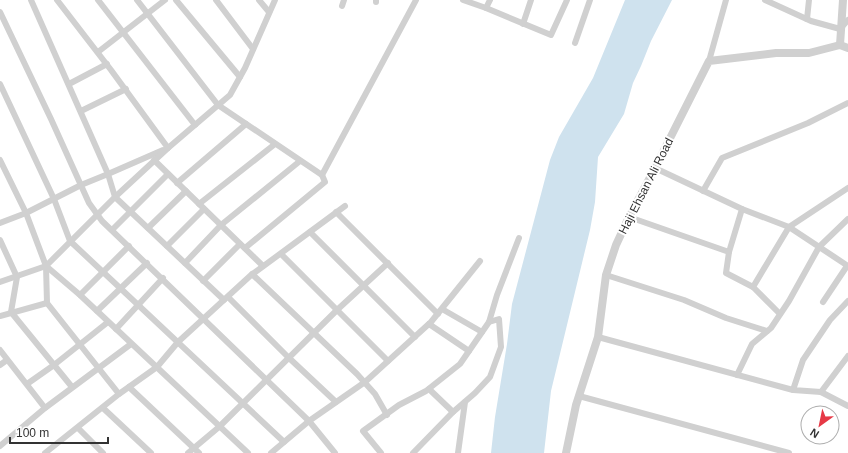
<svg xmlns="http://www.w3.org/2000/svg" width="848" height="453" font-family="Arial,sans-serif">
<rect width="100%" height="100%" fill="#fff"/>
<polygon fill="#cfe2ee" points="625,0 672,0 651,41 641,66 633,83 624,114 598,157 595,202 590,230 551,391 544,453 491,453 495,417 507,344 512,304 550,160 559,137 593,78"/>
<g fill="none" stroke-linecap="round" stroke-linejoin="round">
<g stroke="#d0d0d0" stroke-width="6">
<polyline points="31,0 108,174 115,197 224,300"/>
<polyline points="57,0 111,70 168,148 230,95 245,68 275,0"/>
<polyline points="98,0 195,125"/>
<polyline points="137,0 218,105 322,175 416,0"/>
<polyline points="176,0 240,77"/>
<polyline points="216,0 253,49"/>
<polyline points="259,0 269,12"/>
<polyline points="463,0 486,8"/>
<polyline points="490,0 486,8 551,35 567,0"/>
<polyline points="765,0 811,21 840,29 848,20"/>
<polyline points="376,2 376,0"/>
<polyline points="342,6 344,0"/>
<polyline points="0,12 51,119 89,203 102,221 309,421 335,453"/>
<polyline points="807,19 809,0"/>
<polyline points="523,24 531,0"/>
<polyline points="575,43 590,0"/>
<polyline points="98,52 165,0"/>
<polyline points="709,61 726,0"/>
<polyline points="0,84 54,199 70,241 284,442"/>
<polyline points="69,84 107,64"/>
<polyline points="81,111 126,89"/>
<polyline points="0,160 26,213 46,266 47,303 119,394"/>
<polyline points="154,160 263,266"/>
<polyline points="655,168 742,209 729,252"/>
<polyline points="177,183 246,124"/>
<polyline points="703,191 722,158 808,123 848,103"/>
<polyline points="199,204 275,144"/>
<polyline points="742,209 789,227 848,266"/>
<polyline points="336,212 438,314"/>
<polyline points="629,217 729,252 726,273 753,287 789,227 848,188"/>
<polyline points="0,223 26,213 81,185 108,174 163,150"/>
<polyline points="148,228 186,191"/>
<polyline points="112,230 168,174"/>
<polyline points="310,232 415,337"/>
<polyline points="0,240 17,277 11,312 72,387"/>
<polyline points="167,246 204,209"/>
<polyline points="245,248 325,182 322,175"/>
<polyline points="281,254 388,361"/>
<polyline points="185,263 221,225 300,161"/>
<polyline points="46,266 80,295 248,453"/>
<polyline points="252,274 357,374 375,394 387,415"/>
<polyline points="606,275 684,300 726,318 767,331"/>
<polyline points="203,281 240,244"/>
<polyline points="0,282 46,266 115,197 168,148"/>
<polyline points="753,287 780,314"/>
<polyline points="80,295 129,246"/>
<polyline points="228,297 288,357 336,402"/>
<polyline points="848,301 830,320 803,360 793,390 821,392 848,406"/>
<polyline points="823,302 847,266"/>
<polyline points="442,309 482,332"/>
<polyline points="97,311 147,263"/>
<polyline points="0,316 47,303"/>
<polyline points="489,322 497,295 519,238"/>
<polyline points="429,324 469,351"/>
<polyline points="116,329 163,278"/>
<polyline points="598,337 793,390"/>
<polyline points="0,350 45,408"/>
<polyline points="0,365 7,360"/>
<polyline points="737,375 752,344 771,328 789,301 819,247 848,219"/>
<polyline points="27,384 54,365 108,322"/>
<polyline points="129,387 199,453"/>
<polyline points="429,389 453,412"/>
<polyline points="821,392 848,356"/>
<polyline points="579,396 789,453"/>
<polyline points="103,408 151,453"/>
<polyline points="78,428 103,453"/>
<polyline points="0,446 45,408 131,344"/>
<polyline points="45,453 119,394 157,367 178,342 250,276 345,206"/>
<polyline points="188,453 219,427 337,310 388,263"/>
<polyline points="271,453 309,421 365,382 431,322 480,261"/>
<polyline points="381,453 363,431 399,405 426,391 460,364 489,322 499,319 501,347 490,377 475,393 453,412 413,453"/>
<polyline points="458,453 465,402"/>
</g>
<g stroke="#d0d0d0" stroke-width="8">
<polyline points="840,45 843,0"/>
<polyline points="566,453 576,405 598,337 606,275 616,245 629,217 655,168 709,61 776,53 809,53 840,45 848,48"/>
</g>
</g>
<g text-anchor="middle" stroke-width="4" stroke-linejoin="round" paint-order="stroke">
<g font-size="12" fill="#333" stroke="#fff">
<text transform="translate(646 186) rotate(-63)" y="4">Haji Ehsan Ali Road</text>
</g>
</g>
<g transform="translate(820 425) rotate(213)"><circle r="19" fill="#ffffff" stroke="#adadad"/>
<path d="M0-3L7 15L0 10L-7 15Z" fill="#e63946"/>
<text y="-6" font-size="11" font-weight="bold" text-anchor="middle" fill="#333333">N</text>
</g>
<path d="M10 437v6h98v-6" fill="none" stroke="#333333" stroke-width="2"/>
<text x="16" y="437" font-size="12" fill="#333333" stroke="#ffffff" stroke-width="3" paint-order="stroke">100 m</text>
</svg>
